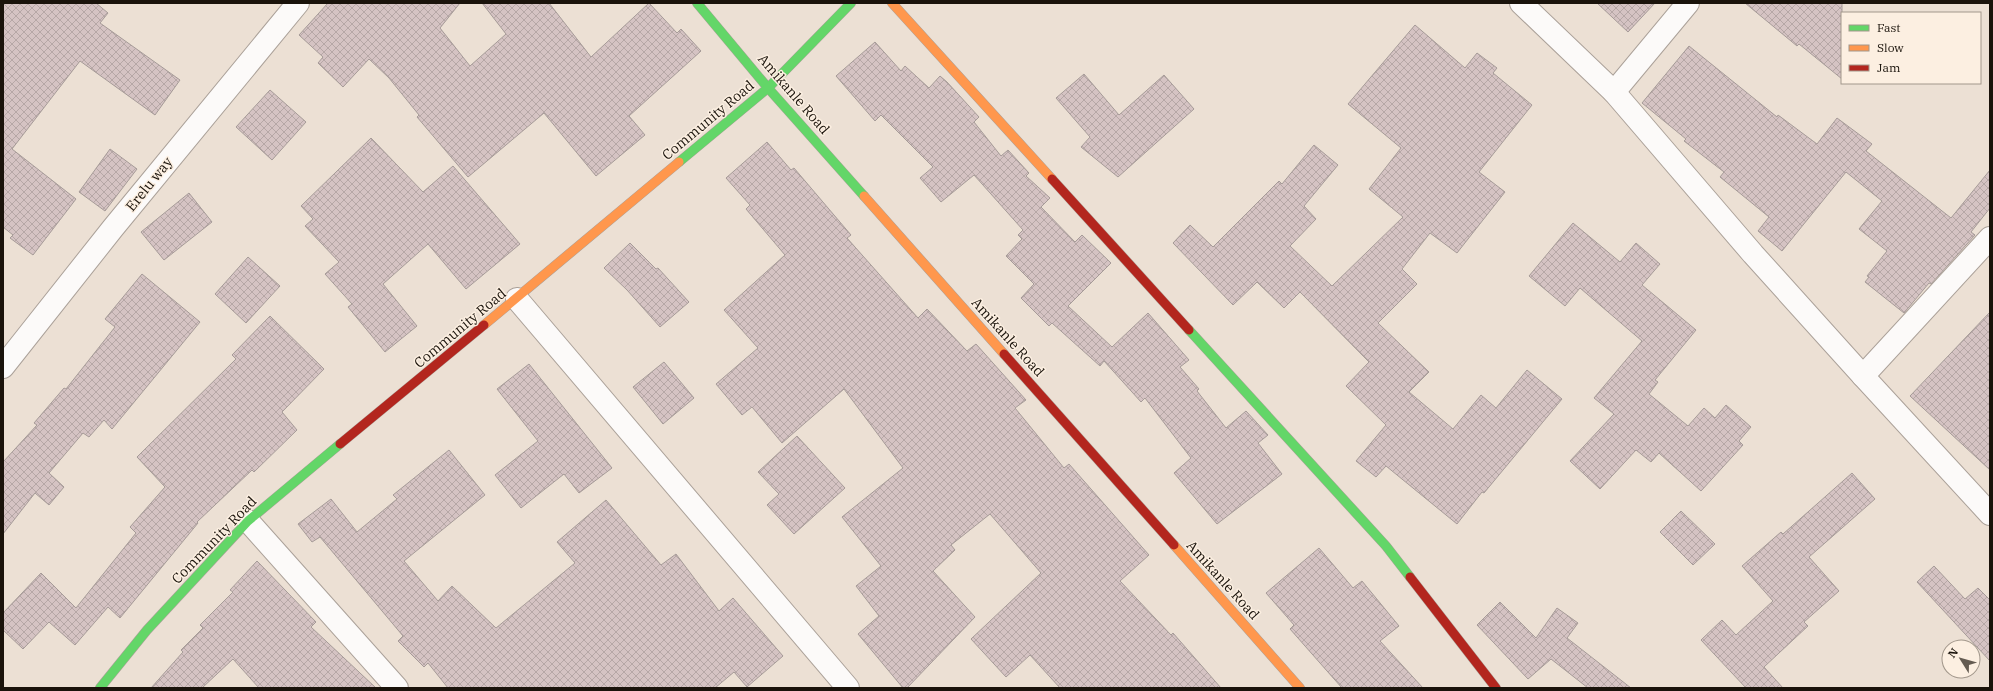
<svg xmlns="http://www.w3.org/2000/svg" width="1993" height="691" font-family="'IBM Plex Serif',serif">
<defs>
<pattern id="building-cross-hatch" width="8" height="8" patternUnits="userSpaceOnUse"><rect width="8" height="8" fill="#d5c3c3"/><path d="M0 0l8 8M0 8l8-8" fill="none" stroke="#b6a7a6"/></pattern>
</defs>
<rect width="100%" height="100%" fill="#ece0d4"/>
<g fill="url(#building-cross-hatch)" stroke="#a69b98">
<polygon points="3,3 96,3 108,13 100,23 180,80 155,115 80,61 12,149 76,199 33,255 10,238 13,235 3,227"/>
<polygon points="328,3 460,3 440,28 470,66 506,34 482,3 549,3 591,57 649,3 677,33 681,29 701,51 629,116 645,135 596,176 544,113 468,177 417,117 419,115 389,78 369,59 343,87 318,63 323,57 299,35"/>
<polygon points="1597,3 1655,3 1628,32"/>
<polygon points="1745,3 1842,3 1842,79 1799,44 1797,46"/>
<polygon points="1415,25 1465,68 1477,53 1497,68 1493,73 1532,105 1479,172 1505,192 1457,253 1430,233 1402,269 1417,284 1378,323 1429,372 1409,392 1453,429 1481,395 1496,408 1527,370 1562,399 1484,493 1482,492 1457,524 1386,466 1376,477 1356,461 1386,425 1346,386 1369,362 1300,292 1284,308 1257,282 1233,305 1173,243 1190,225 1213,247 1279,181 1282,184 1314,145 1338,165 1304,206 1316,219 1290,246 1332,286 1403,217 1369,189 1401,148 1348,104"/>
<polygon points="875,42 901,71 905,66 929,88 940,76 947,82 979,117 974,122 1001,156 1008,150 1029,173 1026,176 1050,198 1041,207 1075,242 1082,235 1111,263 1068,306 1112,347 1148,313 1189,360 1180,367 1199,389 1197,391 1226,428 1246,411 1268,435 1258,443 1282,474 1217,524 1174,473 1191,458 1145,398 1141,402 1104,361 1100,366 1052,323 1049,326 1021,298 1034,284 1006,256 1022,239 1018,235 1023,230 974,175 941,202 920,178 933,167 881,115 875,121 836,76"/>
<polygon points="1689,46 1777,117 1778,115 1817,144 1837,118 1872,144 1866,151 1951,218 1990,170 1990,208 1971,232 1975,235 1931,284 1929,283 1904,313 1865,282 1869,277 1867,276 1887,251 1859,229 1882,201 1846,172 1782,251 1758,231 1769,217 1720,177 1724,172 1684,141 1686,139 1642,103"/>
<polygon points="1084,74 1119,115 1164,75 1194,109 1118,177 1081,147 1090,137 1056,98"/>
<polygon points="270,90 306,122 272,160 236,127"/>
<polygon points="371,138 423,192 453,166 520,244 466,289 428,244 383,284 417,326 385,352 348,307 352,304 325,274 339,262 305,226 313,219 301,206"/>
<polygon points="767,142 791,170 794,168 851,235 847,238 918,318 927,309 967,351 976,344 1026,400 1015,408 1064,468 1069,464 1149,555 1120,581 1171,635 1173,633 1221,688 1060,688 1030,655 1006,677 971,639 1041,573 990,514 951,545 955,550 933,571 975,617 907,688 903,688 858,634 879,616 856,586 881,566 842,517 903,468 844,389 782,443 752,407 742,415 716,384 758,348 724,310 785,255 746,209 750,205 726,178"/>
<polygon points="110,149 137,169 105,211 79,192"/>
<polygon points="189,193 212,222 164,260 141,232"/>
<polygon points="1573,223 1620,262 1636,243 1660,264 1642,285 1696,330 1655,380 1658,382 1649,394 1688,426 1704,408 1715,418 1726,405 1751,427 1739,441 1743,445 1701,491 1659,453 1651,462 1636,450 1600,489 1570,461 1614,414 1594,398 1642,341 1580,288 1565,306 1529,276"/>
<polygon points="630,243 656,269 658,268 689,302 660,327 627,290 604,268"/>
<polygon points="248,257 280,286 246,323 215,294"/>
<polygon points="142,274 200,322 112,429 104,420 89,437 83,433 49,473 64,487 49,505 35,493 3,534 3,462 37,425 34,423 64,388 66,389 115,327 105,319"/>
<polygon points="1990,312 1990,470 1910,396"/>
<polygon points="270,316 324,369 282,412 297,430 254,472 252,470 197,522 198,523 120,618 108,607 75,645 49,622 23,649 3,630 3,613 41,573 76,608 136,533 130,527 165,487 137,457 236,359 232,355"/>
<polygon points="664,362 694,398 663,424 633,387"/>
<polygon points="529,364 612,468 579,493 564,474 521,508 495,475 538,441 497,389"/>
<polygon points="797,436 845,488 794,534 767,505 779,494 758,472"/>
<polygon points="449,450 485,495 404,561 438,601 452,586 496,628 575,563 557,542 606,500 661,565 676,554 719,611 733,598 783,656 747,687 734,672 715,688 448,688 428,663 424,667 398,641 403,636 320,537 312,542 298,524 331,499 357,532 397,499 393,495"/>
<polygon points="1852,473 1875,499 1809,557 1839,591 1804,622 1808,626 1764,667 1783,688 1746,688 1701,640 1722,620 1736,635 1773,601 1742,566 1781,532 1783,534"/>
<polygon points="1681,511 1715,544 1693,565 1660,532"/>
<polygon points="1319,548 1353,588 1362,581 1399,626 1380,641 1423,688 1342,688 1290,629 1294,625 1266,593"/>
<polygon points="257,561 316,622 311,627 376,688 259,688 233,659 202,688 151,688 183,652 181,650 203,628 200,625 233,592 230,590"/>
<polygon points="1934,566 1965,599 1978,588 1990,600 1990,661 1917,582"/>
<polygon points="1500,602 1536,638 1557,608 1578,623 1567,638 1631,688 1588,688 1551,659 1528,679 1477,625"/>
</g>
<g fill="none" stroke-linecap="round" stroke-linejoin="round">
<defs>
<g id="street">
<polyline points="1521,3 1614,92 1753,254 1863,376 1990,514"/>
<polyline points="1614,92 1688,3"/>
<polyline points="517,299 848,688"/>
<polyline points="3,367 113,228 298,3"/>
<polyline points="1863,376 1990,238"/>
<polyline points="248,521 397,688"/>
</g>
<g id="fast">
<polyline points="697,3 768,88 864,196"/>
<polyline points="679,162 768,88 851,3"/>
<polyline points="1189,330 1386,546 1410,577"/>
<polyline points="100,688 147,630 248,521 340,444"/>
</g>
<g id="slow">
<polyline points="892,3 1052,179"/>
<polyline points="864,196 1004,354"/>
<polyline points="484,325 679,162"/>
<polyline points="1174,545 1300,688"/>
</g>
<g id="jam">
<polyline points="1052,179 1189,330"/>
<polyline points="1004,354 1174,545"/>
<polyline points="340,444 484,325"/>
<polyline points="1410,577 1496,688"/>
</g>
</defs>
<use href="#street" stroke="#aba199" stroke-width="24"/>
<use href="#fast" stroke="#aba199" stroke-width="10"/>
<use href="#slow" stroke="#aba199" stroke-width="10"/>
<use href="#jam" stroke="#aba199" stroke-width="10"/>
<use href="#street" stroke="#fcfaf9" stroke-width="22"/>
<use href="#fast" stroke="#63d668" stroke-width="9"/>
<use href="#slow" stroke="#ff974d" stroke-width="9"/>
<use href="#jam" stroke="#b3261e" stroke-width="9"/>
</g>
<g text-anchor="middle" stroke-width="3" stroke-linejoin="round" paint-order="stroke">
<g font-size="14" fill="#1a130b" stroke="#fcefe1">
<text transform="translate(794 94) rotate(49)" y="5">Amikanle Road</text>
<text transform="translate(708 120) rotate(-40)" y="5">Community Road</text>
<text transform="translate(149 184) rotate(-51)" y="5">Erelu way</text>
<text transform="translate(460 328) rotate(-40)" y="5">Community Road</text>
<text transform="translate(1008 337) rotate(48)" y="5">Amikanle Road</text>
<text transform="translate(214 540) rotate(-46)" y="5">Community Road</text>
<text transform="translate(1223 580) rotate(48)" y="5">Amikanle Road</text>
</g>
</g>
<rect width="1993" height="691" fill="none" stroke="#1a130b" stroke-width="8"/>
<rect x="1841" y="12" width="140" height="72" fill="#fcefe1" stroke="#a2978b"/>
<rect x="1849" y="25" width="20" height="6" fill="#63d668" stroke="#a2978b"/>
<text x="1877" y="32" font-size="12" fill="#1a130b">Fast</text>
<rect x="1849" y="45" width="20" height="6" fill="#ff974d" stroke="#a2978b"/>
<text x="1877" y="52" font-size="12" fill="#1a130b">Slow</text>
<rect x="1849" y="65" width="20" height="6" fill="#b3261e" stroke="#a2978b"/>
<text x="1877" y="72" font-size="12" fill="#1a130b">Jam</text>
<g transform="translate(1961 659) rotate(307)"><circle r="19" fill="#fcefe1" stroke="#a2978b"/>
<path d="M0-3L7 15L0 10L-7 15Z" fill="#645b51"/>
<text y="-6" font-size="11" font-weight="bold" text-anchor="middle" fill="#1a130b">N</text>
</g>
</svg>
